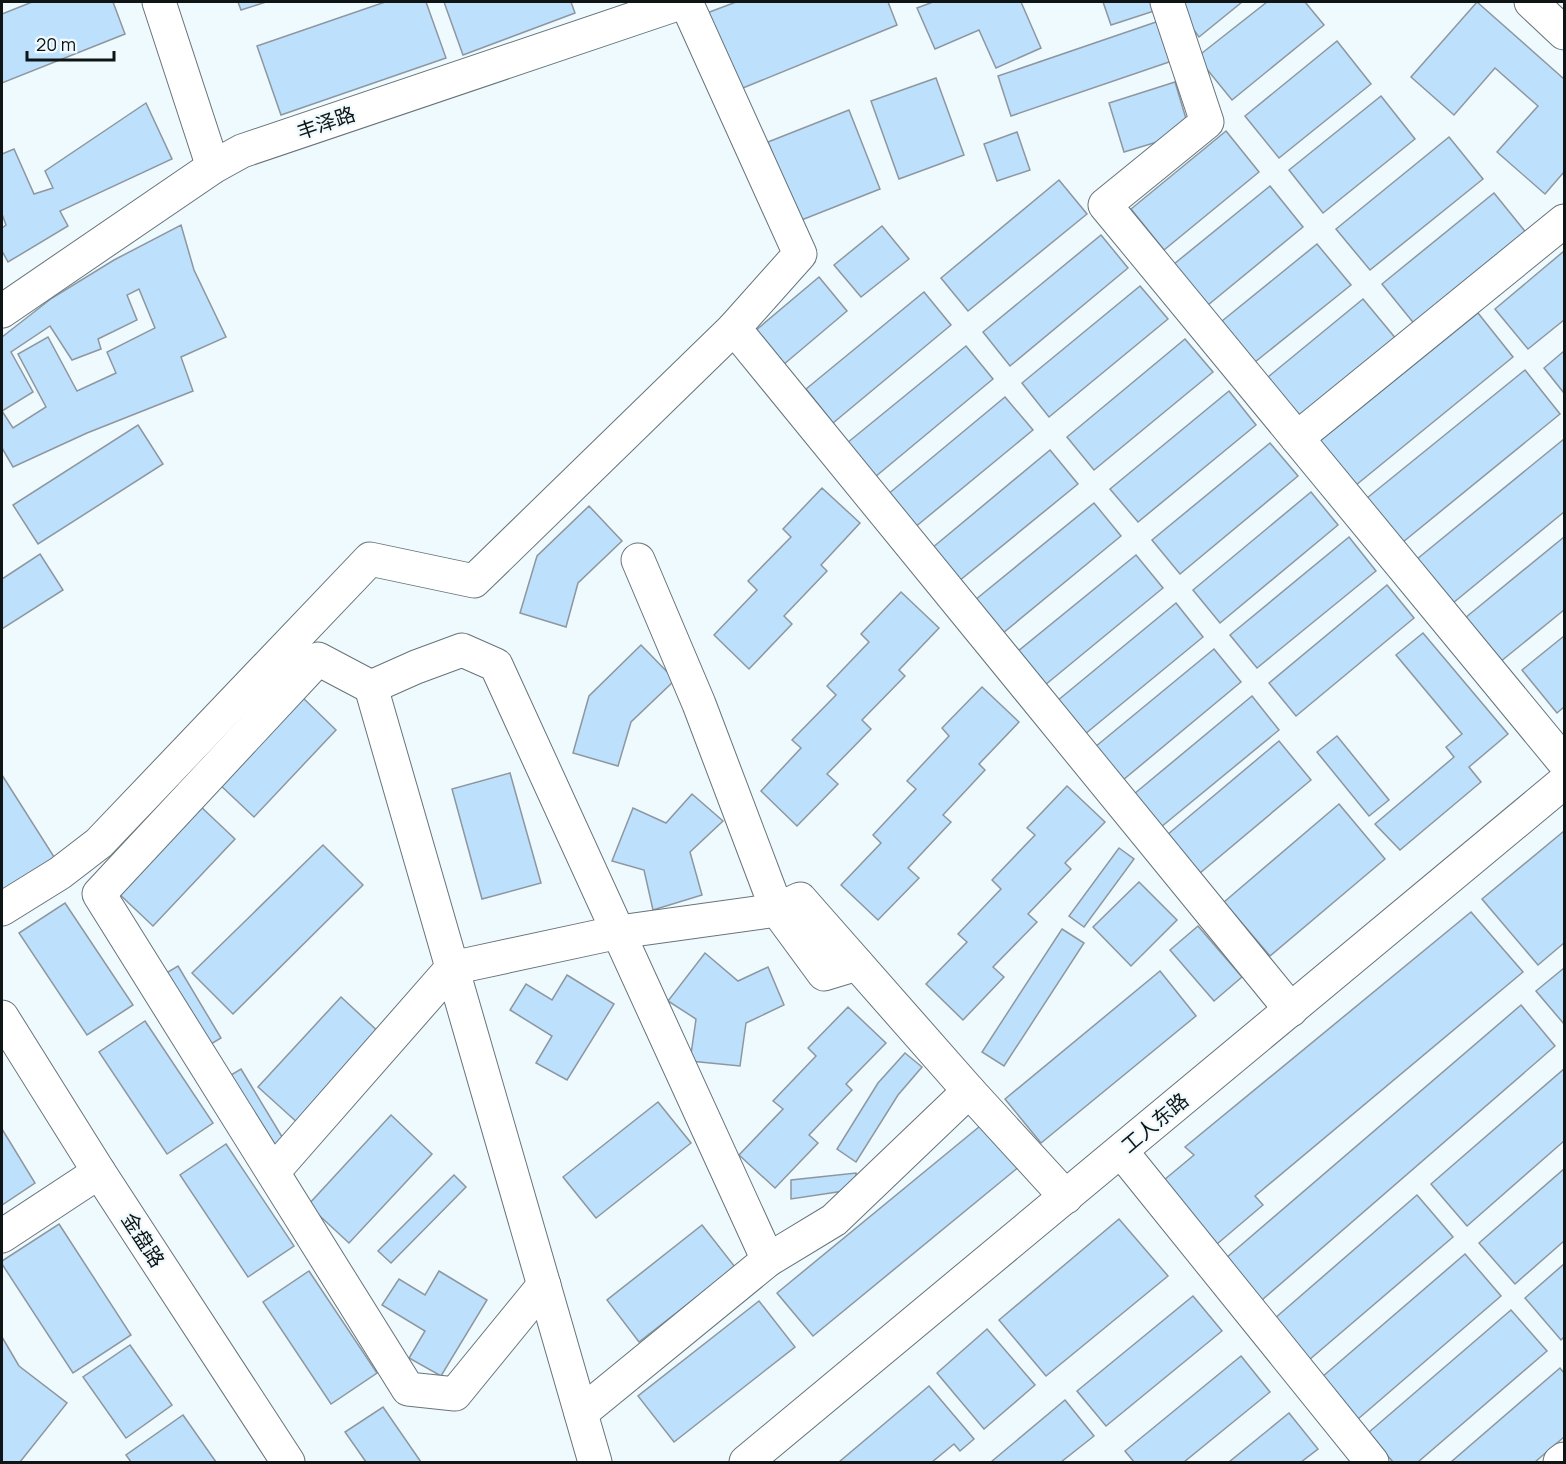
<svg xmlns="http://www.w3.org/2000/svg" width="1566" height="1464" font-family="Manrope,'Noto Sans SC',sans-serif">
<rect width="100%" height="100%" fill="#eefafe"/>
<g fill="#bde0fc" stroke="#8e97a0" stroke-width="1.5" fill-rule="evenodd">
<polygon points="32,2 113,2 125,34 2,83 2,14"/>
<polygon points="238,2 266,2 241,10"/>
<polygon points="385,2 426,2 446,58 281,115 257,46"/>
<polygon points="444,2 571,2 575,13 463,55"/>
<polygon points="736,2 888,2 897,25 738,90 707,13"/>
<polygon points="933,2 1021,2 1041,48 996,68 979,30 935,49 917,8"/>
<polygon points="1103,2 1151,2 1154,11 1111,25"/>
<polygon points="1178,2 1242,2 1199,37 1182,14"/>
<polygon points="1267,2 1305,2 1324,25 1232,100 1197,57"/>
<polygon points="1477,2 1564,79 1564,172 1545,194 1497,152 1538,106 1495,68 1454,115 1411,77"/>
<polygon points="1159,21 1172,61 1011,116 998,76"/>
<polygon points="1337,41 1371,84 1279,158 1245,116"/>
<polygon points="936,78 964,155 899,179 871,101"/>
<polygon points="1175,82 1190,132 1124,152 1109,103"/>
<polygon points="1381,96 1415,139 1323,213 1289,170"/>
<polygon points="146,103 172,159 60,211 68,226 8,262 2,251 2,228 6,225 2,214 2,154 14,149 34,194 53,188 45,171"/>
<polygon points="849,110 880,189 799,221 768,142"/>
<polygon points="1226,131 1259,172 1164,250 1131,209"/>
<polygon points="1017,132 1030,170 997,181 984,144"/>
<polygon points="1449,137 1483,179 1370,270 1336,229"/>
<polygon points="1059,180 1087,214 968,311 941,278"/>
<polygon points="1270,186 1303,227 1208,305 1174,264"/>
<polygon points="1494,193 1528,235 1416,326 1382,284"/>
<path d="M181,225L194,270L226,337L181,357L193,391L87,433L13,467L2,448V337L52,298L114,260ZM139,289L155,328L107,352L116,373L77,391L48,337L18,354L46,407L13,428L2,411L33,392L11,352L50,326L72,360L101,349L98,339L137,320L127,295Z"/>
<polygon points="882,226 909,259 861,297 834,265"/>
<polygon points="1101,235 1128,268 1010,366 983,332"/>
<polygon points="1317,244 1351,285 1255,362 1222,321"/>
<polygon points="1564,251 1564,320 1528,349 1495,309"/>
<polygon points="819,277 847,311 783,365 755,331"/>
<polygon points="1140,286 1168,319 1049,417 1022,383"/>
<polygon points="924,292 951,325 833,423 806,389"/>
<polygon points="1363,299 1397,340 1301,418 1268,377"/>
<polygon points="1478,313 1513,357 1356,485 1320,441"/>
<polygon points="1185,339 1213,372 1094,470 1067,437"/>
<polygon points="966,346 993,379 875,477 847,443"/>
<polygon points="1564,351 1564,393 1544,368"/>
<polygon points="1525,370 1560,414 1403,542 1367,498"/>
<polygon points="1229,391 1256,425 1138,522 1110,489"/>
<polygon points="1005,397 1033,430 914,528 887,495"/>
<polygon points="138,425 163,464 38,544 13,505"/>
<polygon points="1564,439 1564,512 1453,603 1417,559"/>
<polygon points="1270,443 1298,476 1180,574 1152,540"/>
<polygon points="1050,450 1078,484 959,581 932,548"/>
<polygon points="822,488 860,523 821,565 827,571 784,616 792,624 749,669 714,635 757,590 748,581 791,537 783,529"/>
<polygon points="1311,492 1338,525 1220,623 1193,590"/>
<polygon points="1094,503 1121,536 1003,633 975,600"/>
<polygon points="589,506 622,541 578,583 566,627 520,613 537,556"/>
<polygon points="1349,537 1376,571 1257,668 1230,635"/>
<polygon points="1564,537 1564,610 1500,662 1465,618"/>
<polygon points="40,554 63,590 2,629 2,579"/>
<polygon points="1136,555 1163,588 1045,685 1017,652"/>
<polygon points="1387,585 1414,618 1296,716 1269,683"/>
<polygon points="901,592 939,628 899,670 905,676 862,720 871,729 827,774 838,784 797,826 761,791 801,748 792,740 836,695 827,686 869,642 861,634"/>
<polygon points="1176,603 1203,637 1085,734 1057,701"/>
<polygon points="1423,633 1508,734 1469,767 1481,782 1400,850 1375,824 1454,757 1446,747 1462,734 1396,655"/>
<polygon points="1564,636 1564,707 1557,713 1522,670"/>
<polygon points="641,645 675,680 631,722 618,766 573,753 589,696"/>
<polygon points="1214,649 1241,682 1123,780 1095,747"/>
<polygon points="982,687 1019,722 979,764 985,770 943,815 951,822 908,868 919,878 878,920 841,885 881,843 873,835 916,789 907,781 949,736 942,728"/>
<polygon points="300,695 336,730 254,817 217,782"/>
<polygon points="1252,696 1279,730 1161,827 1134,794"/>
<polygon points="1337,736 1389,800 1369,816 1317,752"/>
<polygon points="1279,741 1311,780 1200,873 1167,835"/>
<polygon points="510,773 541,883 482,899 452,789"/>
<polygon points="2,775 56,860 2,895"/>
<polygon points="1067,786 1105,822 1065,863 1071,869 1028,914 1037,922 993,967 1004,977 963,1020 926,984 967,942 958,934 1001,889 992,880 1035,835 1027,828"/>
<polygon points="692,794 723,821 690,852 702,895 653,910 644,870 612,861 633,808 666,823"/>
<polygon points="1339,804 1385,859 1270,956 1224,902"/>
<polygon points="199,805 235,839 153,926 116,891"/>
<polygon points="1564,831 1564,943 1538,965 1482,899"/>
<polygon points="323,845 363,885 233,1014 192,973"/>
<polygon points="1119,848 1134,859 1084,927 1069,916"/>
<polygon points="1139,882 1177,920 1131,966 1093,927"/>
<polygon points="65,903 133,1005 87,1035 19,933"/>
<polygon points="1471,912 1523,972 1255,1196 1263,1205 1217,1244 1164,1180 1194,1155 1185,1147"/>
<polygon points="1198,926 1242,977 1214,1001 1170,950"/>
<polygon points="1062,929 1084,943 1004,1066 982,1052"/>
<polygon points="705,953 738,981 768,967 784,1005 746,1023 740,1066 690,1061 696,1019 668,1001"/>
<polygon points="178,966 221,1038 206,1047 163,975"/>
<polygon points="1564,968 1564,1024 1536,991"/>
<polygon points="1160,971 1196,1016 1041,1143 1005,1099"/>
<polygon points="567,975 614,1004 567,1080 536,1063 552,1036 510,1010 526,984 552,1000"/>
<polygon points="341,997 382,1035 299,1124 258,1087"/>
<polygon points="1521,1005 1555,1046 1262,1300 1226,1258"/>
<polygon points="848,1007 886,1043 846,1084 852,1090 809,1135 818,1143 775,1188 739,1155 783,1109 773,1101 816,1056 808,1048"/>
<polygon points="145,1021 213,1123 167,1154 99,1052"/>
<polygon points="905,1053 922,1067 898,1095 856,1162 837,1149 878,1083"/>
<polygon points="241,1069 284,1140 269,1149 226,1078"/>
<polygon points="1564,1069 1564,1141 1467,1226 1431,1184"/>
<polygon points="658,1102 691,1143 596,1218 563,1177"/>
<polygon points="391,1115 432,1154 349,1243 308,1205"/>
<polygon points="985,1122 1020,1166 813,1336 777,1293"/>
<polygon points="2,1129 35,1183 2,1205"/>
<polygon points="226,1144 294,1246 248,1277 180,1175"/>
<polygon points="1564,1169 1564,1241 1515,1284 1479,1243"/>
<polygon points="856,1173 857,1189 791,1199 791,1180"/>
<polygon points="454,1175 466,1187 391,1263 378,1251"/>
<polygon points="1417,1195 1453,1237 1309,1360 1274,1319"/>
<polygon points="1119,1219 1168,1276 1046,1376 999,1320"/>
<polygon points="59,1224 131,1335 73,1373 2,1264 2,1261"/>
<polygon points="702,1225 735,1267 639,1342 607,1300"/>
<polygon points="1465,1254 1501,1296 1358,1419 1322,1377"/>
<polygon points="1564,1264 1564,1337 1561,1340 1525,1298"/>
<polygon points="309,1271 377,1373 331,1404 263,1302"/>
<polygon points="439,1271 487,1300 441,1376 409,1358 425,1331 382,1305 399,1279 425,1295"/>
<polygon points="1193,1296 1222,1331 1106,1426 1077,1391"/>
<polygon points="759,1301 795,1347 674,1442 638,1396"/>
<polygon points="1511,1310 1547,1351 1418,1462 1393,1462 1368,1433"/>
<polygon points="987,1329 1035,1385 984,1429 937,1373"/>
<polygon points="2,1337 19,1366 67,1403 20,1462 2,1462"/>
<polygon points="130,1345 172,1405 126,1438 83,1377"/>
<polygon points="1241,1356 1270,1392 1184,1462 1134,1462 1125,1451"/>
<polygon points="1560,1368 1564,1373 1564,1437 1535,1462 1451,1462"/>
<polygon points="929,1386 974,1439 960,1451 954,1444 932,1462 839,1462"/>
<polygon points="1065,1400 1094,1436 1061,1462 991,1462"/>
<polygon points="383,1407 421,1462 366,1462 345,1432"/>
<polygon points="1289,1413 1318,1449 1301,1462 1229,1462"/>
<polygon points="183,1415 216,1462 131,1462 126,1455"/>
</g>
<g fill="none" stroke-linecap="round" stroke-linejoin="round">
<defs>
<g id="minor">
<polyline points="159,2 213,167"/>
<polyline points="686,2 800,254 734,328 1291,1010"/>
<polyline points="1167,2 1207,122 1105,205 1564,762"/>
<polyline points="2,311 213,167 242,151 683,2"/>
<polyline points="1297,438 1564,221"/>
<polyline points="638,560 699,704 777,910 824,974 857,964"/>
<polyline points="371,687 318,659 99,894 408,1389 455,1394 544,1285"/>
<polyline points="2,909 60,873 99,843 370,559 474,581 734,328"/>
<polyline points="1121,1151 1372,1462"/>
<polyline points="273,1172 452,968 619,932 777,910 800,899 969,1091 1066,1197"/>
<polyline points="2,1236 99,1172"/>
<polyline points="581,1413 768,1260 834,1220 969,1091"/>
<polyline points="595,1462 371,687 416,667 462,650 496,665 768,1260"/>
<polyline points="1560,1462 1564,1459"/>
</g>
<g id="major">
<polyline points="1531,2 1564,33"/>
<polyline points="2,1017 99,1172 288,1462"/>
<polyline points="746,1462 1564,782"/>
</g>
</defs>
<use href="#minor" stroke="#687479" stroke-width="35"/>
<use href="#major" stroke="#687479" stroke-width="35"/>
<use href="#minor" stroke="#fff" stroke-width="33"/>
<use href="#major" stroke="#fff" stroke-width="33"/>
</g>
<g text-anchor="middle" stroke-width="4.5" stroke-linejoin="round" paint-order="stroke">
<g font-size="20" fill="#0f1415" stroke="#eefafe">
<text transform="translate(326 123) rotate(-19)" y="7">丰泽路</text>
<text transform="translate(1155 1123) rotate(-40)" y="7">工人东路</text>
<text transform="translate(143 1240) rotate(57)" y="7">金盘路</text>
</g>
</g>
<rect width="1566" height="1464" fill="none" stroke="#0f1415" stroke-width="6"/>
<path d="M27 51v9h87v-9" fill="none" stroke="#0f1415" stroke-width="3"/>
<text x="36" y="51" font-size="18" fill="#0f1415" stroke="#eefafe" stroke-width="4.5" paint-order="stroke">20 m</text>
</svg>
